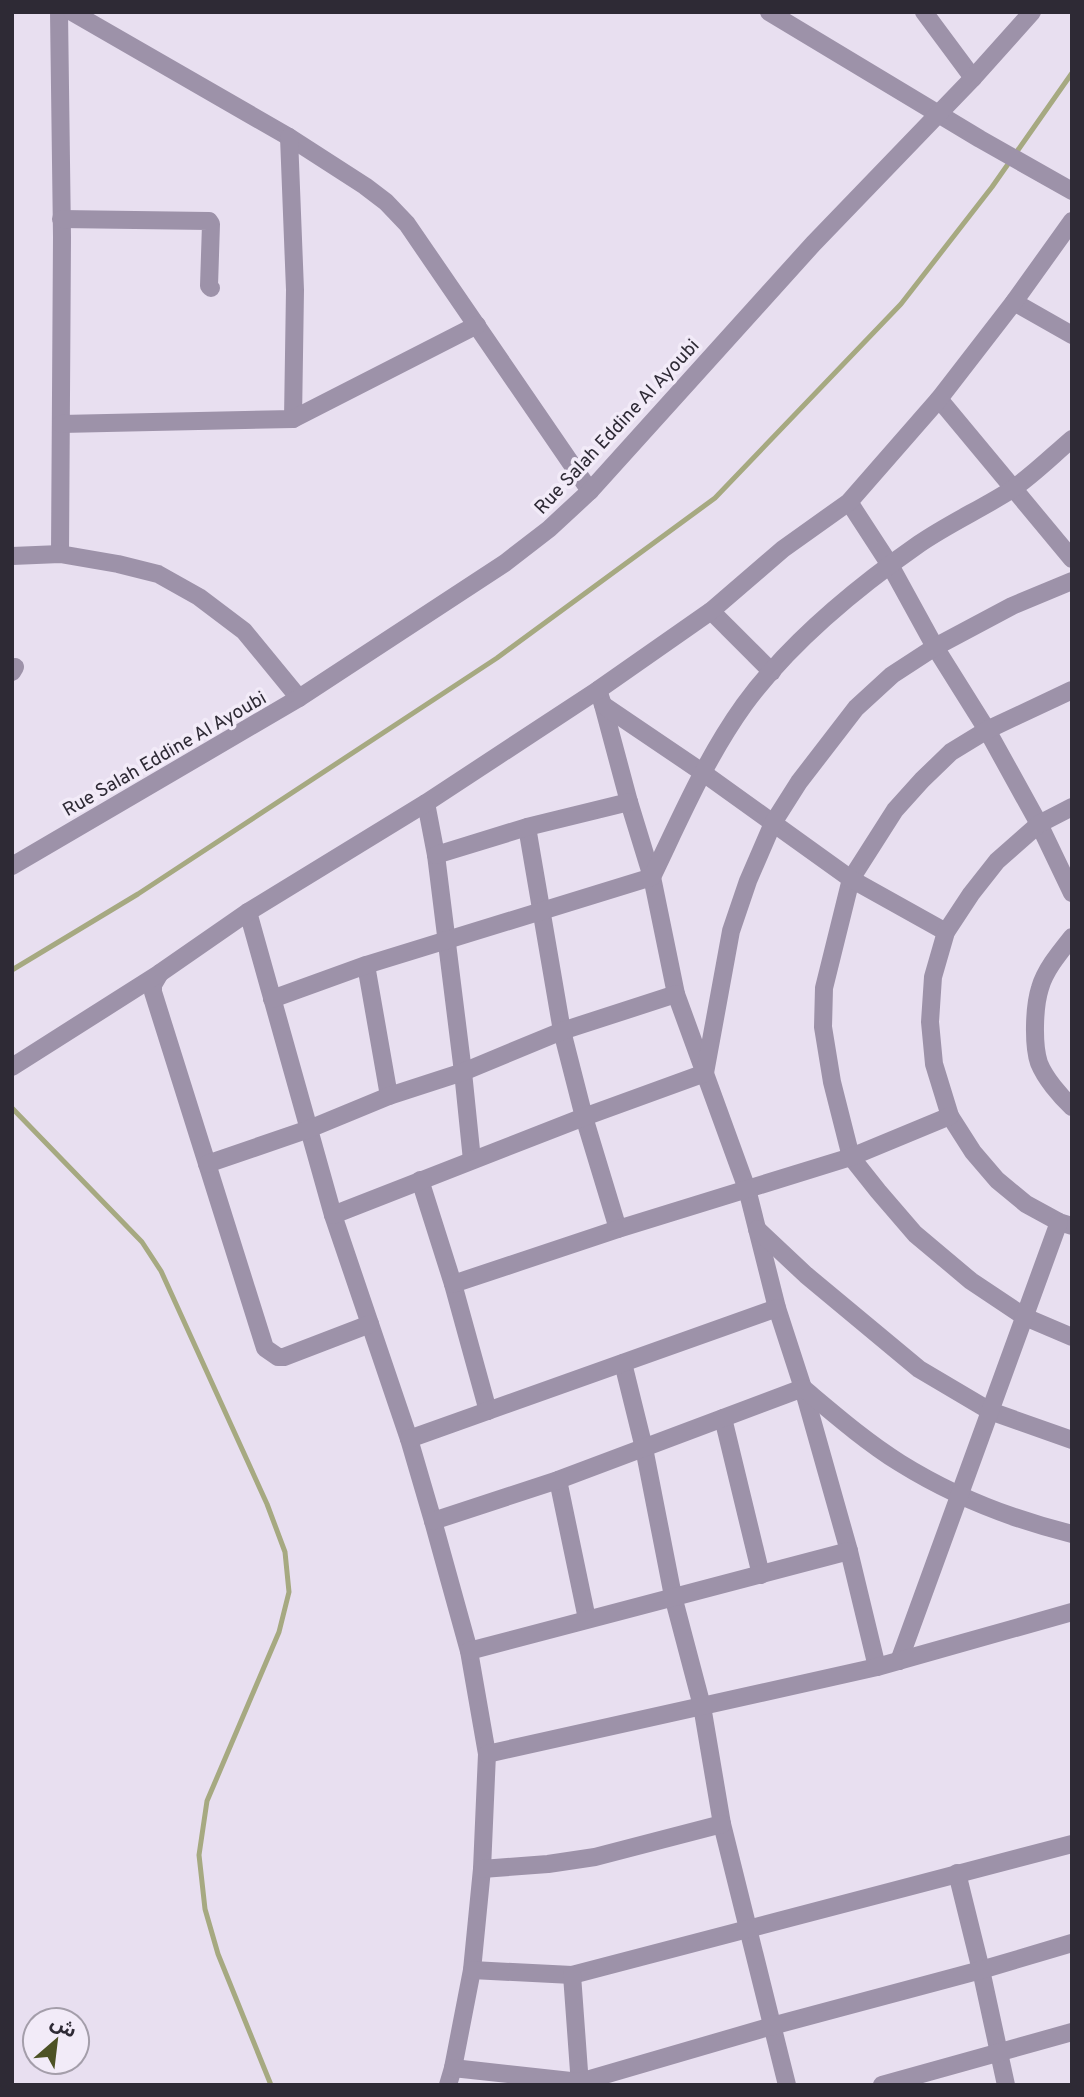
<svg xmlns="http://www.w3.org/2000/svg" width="1084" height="2097" font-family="Overpass,'Noto Sans Arabic',sans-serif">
<rect width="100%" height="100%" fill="#e8dff0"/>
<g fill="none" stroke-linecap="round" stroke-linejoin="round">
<g stroke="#a6a981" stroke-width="5">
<polyline points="12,970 138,894 497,658 715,498 901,304 992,187 1072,73"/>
<polyline points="12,1108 142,1242 161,1271 267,1504 285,1552 289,1592 279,1632 207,1801 199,1855 205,1909 218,1954 271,2085"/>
</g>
<g stroke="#9d92a9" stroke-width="18">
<polyline points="59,12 62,237 60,554"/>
<polyline points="72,12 289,137 365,186 386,202 407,224 590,491"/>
<polyline points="769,12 980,139 1072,191"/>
<polyline points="924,12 973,78"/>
<polyline points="289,137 295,290 293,419"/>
<polyline points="61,219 209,221 211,224 209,286 211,288"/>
<polyline points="1014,302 1072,335"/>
<polyline points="939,399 1072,559"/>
<polyline points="61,424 293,419 477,325"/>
<polyline points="849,502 890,565 935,647 987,730 1039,824 1072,893"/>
<polyline points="12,556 60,554 118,564 158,574 199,597 244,631 299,698"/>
<polyline points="711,611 772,672"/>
<polyline points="12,672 15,667"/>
<polyline points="598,690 603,705 629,802 652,877 676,994 747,1189 777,1308 803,1388 849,1551 877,1667"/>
<polyline points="1072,690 987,730 951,752 922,780 895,810 851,879 824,988 823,1027 832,1082 851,1157 878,1191 915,1234 971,1281 1025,1317 1072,1337"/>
<polyline points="603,705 702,772 851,879 946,932"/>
<polyline points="426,803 436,855 463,1072 472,1160"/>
<polyline points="1072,807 1039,824 997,861 971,894 946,932 933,977 930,1022 934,1064 950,1116 973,1152 997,1180 1026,1204 1059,1222 1072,1226"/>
<polyline points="527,827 562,1031 584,1117 618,1229"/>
<polyline points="436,855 527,827 629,802"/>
<polyline points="12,866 299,698 505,563 549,529 590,491 813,244 973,78 1032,12"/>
<polyline points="248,912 333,1215 409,1439 433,1521 469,1651 487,1754 482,1869 472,1970 453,2068 448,2085"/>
<path d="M1072,937C1060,952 1045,970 1040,988C1034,1007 1033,1045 1039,1063C1045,1078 1060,1096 1072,1107"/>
<polyline points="366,965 389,1096"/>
<polyline points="160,973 153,985 153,992 265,1348 278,1357 284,1357 370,1324"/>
<path d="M272,999L366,965L652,877C680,819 706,758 744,705C790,642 856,588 919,544C948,524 981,509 1011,490C1032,476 1052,456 1072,439"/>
<polyline points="12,1067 160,973 248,912 426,803 598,690 711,611 783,549 849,502 939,399 1014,302 1072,221"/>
<polyline points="207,1164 309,1129 389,1096 463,1072 562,1031 676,994"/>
<polyline points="420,1180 453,1284 488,1411"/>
<polyline points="333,1215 584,1117 705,1073 731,931 748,881 773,823 799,782 856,708 892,675 935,647 1012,606 1072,581"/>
<polyline points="757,1229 806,1275 919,1369 990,1411 1072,1440"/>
<polyline points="453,1284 618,1229 851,1157 950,1116"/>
<polyline points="623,1363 644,1448 673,1596 702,1706 722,1824 787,2085"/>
<polyline points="723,1418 761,1575"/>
<polyline points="409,1439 777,1308"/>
<polyline points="558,1480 587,1619"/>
<path d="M433,1521L558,1480L803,1388C834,1414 865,1441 900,1463C953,1496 1011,1519 1072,1534"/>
<polyline points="469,1651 849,1551"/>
<polyline points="899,1661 1059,1222"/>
<polyline points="487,1754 877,1667 1072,1612"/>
<polyline points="482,1869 548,1864 595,1857 722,1824"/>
<polyline points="957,1873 981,1970 1006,2085"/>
<polyline points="472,1970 572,1975 1072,1844"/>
<polyline points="572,1975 580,2085"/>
<polyline points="453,2068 580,2082 772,2026 981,1970 1072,1943"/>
<polyline points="882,2085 1072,2032"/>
</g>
</g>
<g text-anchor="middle" stroke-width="7" stroke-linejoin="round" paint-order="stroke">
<g font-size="19" fill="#2e2a35" stroke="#f2ebf8">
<text transform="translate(616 426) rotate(-47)" y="7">Rue Salah Eddine Al Ayoubi</text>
<text transform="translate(164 753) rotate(-30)" y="7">Rue Salah Eddine Al Ayoubi</text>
</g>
</g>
<rect width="1084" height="2097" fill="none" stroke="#2e2a35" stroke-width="28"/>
<g transform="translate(56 2041) rotate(28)"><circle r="33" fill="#f2ebf8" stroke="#a49eaa" stroke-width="2"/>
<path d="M0-5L12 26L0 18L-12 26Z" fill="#4d5225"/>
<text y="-10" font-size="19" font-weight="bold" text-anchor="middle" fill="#2e2a35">ش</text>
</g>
</svg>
